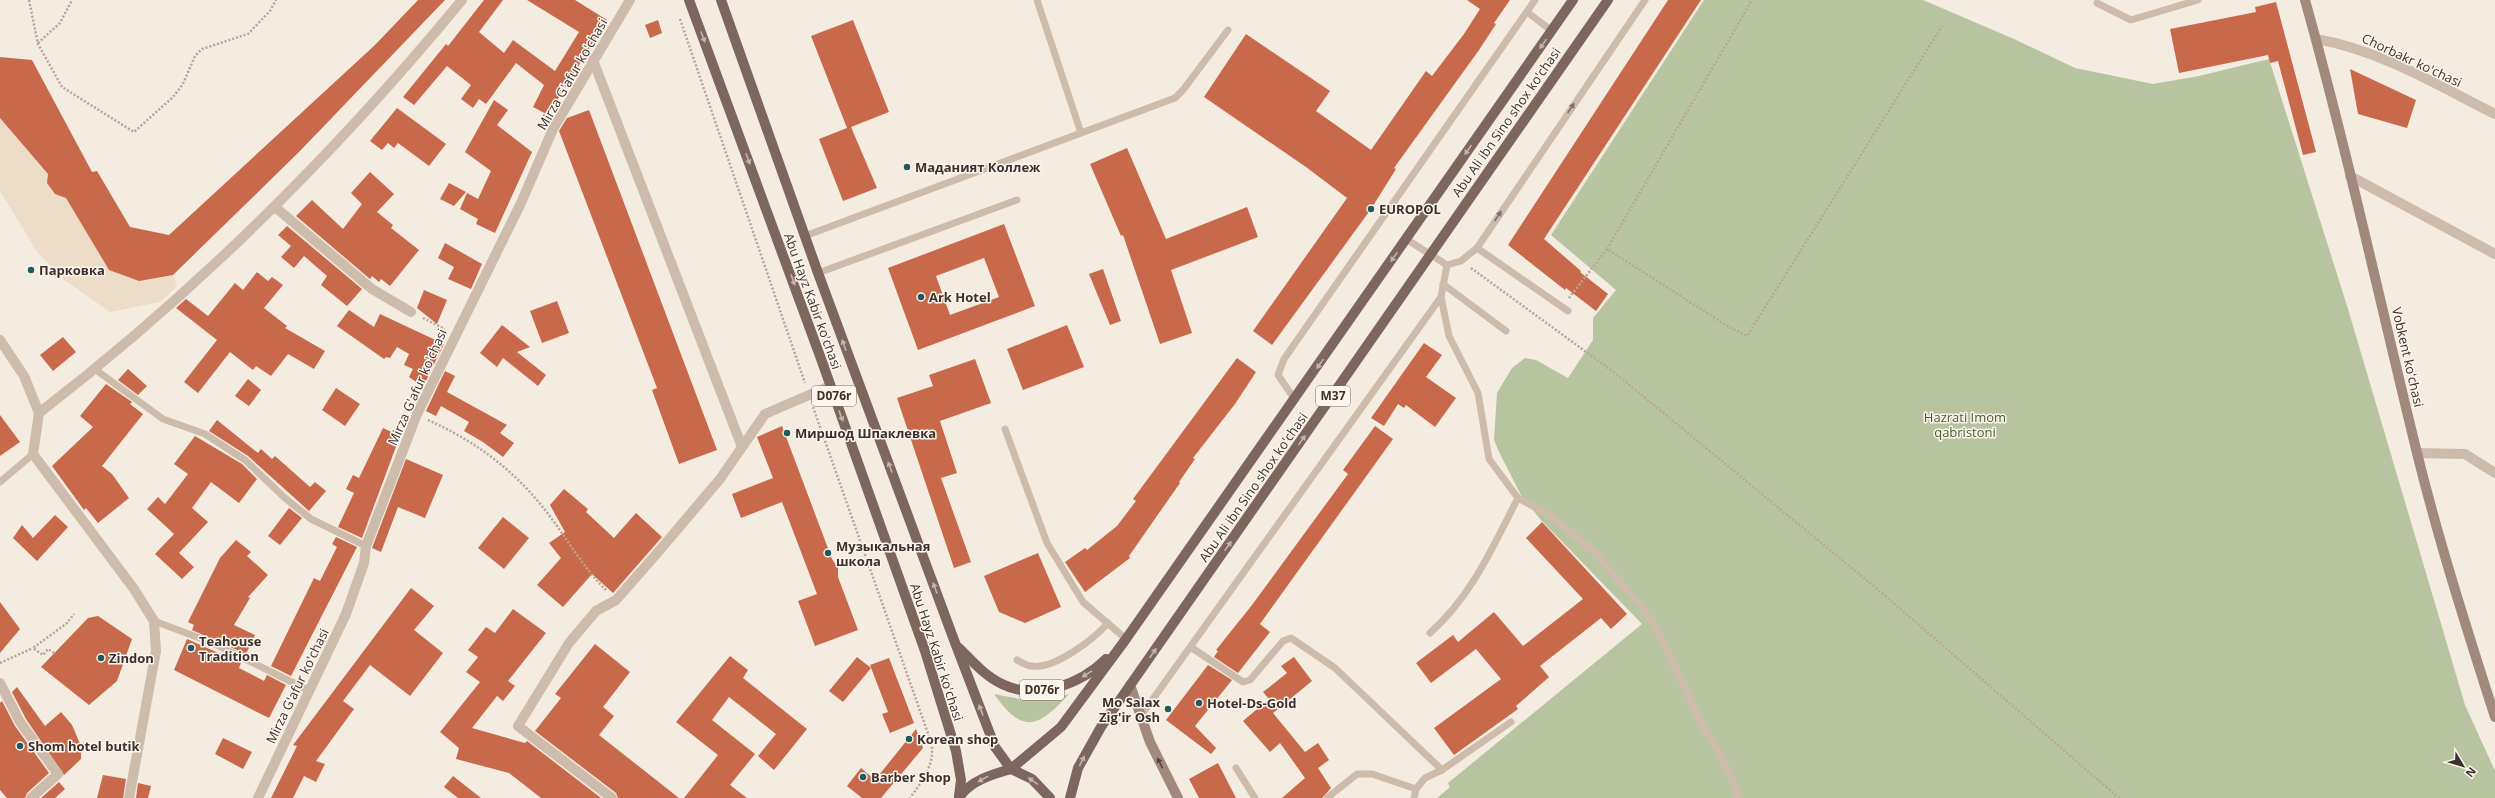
<svg xmlns="http://www.w3.org/2000/svg" width="2495" height="798" font-family="'Open Sans',sans-serif">
<rect width="100%" height="100%" fill="#f4ebe1"/>
<g fill="#b8c4a0">
<polygon points="1704,0 1923,0 2014,39 2075,68 2153,84 2199,76 2269,59 2348,309 2465,705 2495,771 2495,798 1437,798 1450,787 1448,783 1642,624 1540,519 1521,495 1499,452 1494,440 1497,393 1512,368 1525,358 1536,360 1568,378 1593,340 1593,318 1616,290 1551,235"/>
<path d="M994,694C1023,700 1039,703 1069,694C1038,728 1023,735 994,694Z"/>
</g>
<polygon fill="#ecdcc8" points="0,118 48,174 47,183 55,193 66,198 109,270 139,281 173,275 177,286 160,302 110,312 63,279 38,253 0,191"/>
<g fill="#c8694b" fill-rule="evenodd">
<polygon points="418,0 445,0 299,152 173,275 139,281 109,270 66,198 55,194 47,183 48,174 0,118 0,57 32,60 92,172 97,171 130,227 169,235 375,45"/>
<polygon points="484,0 503,0 479,32 504,53 513,40 555,71 579,32 527,0 575,0 607,20 548,115 533,107 544,85 516,63 486,104 479,99 473,108 461,99 471,85 447,66 414,105 403,97 446,44 448,46"/>
<polygon points="1467,0 1510,0 1494,23 1496,24 1479,50 1394,168 1396,169 1371,209 1272,345 1253,331 1347,198 1306,167 1204,97 1246,34 1330,91 1316,111 1371,150 1426,71 1432,76 1464,34 1480,9"/>
<polygon points="1668,0 1701,0 1544,239 1581,271 1580,272 1608,294 1596,311 1566,288 1565,290 1508,245"/>
<polygon points="2276,2 2316,152 2303,155 2278,61 2270,63 2268,55 2179,73 2170,29 2256,12 2255,7"/>
<polygon points="658,20 662,33 650,38 645,25"/>
<polygon points="853,20 889,112 851,127 877,188 843,201 819,139 847,128 811,36"/>
<polygon points="2350,69 2416,100 2407,128 2358,114"/>
<polygon points="494,100 508,110 497,125 532,152 495,233 476,224 478,219 460,209 467,193 478,199 491,171 465,152"/>
<polygon points="397,108 446,144 429,166 398,143 394,148 388,143 382,150 370,141"/>
<polygon points="589,110 717,450 679,464 652,390 657,388 559,131 567,118"/>
<polygon points="1127,148 1166,239 1247,207 1258,237 1171,270 1192,333 1160,344 1123,235 1121,236 1090,164"/>
<polygon points="370,172 394,194 377,212 393,225 391,228 419,250 390,286 381,279 379,282 372,276 370,279 296,216 312,200 343,229 362,204 351,193"/>
<polygon points="449,183 466,192 454,206 440,199"/>
<path d="M1004,224L1035,306L918,350L888,268ZM984,258L999,297L950,315L936,276Z"/>
<polygon points="287,226 362,289 347,306 321,285 327,276 304,256 294,268 281,257 291,246 278,235"/>
<polygon points="445,243 482,264 471,289 448,279 454,267 438,258"/>
<polygon points="1103,269 1121,321 1110,325 1089,274"/>
<polygon points="257,272 268,281 272,277 283,285 264,308 287,326 285,328 325,351 314,369 288,354 271,376 256,366 253,370 230,352 198,393 184,382 217,340 176,308 186,299 208,316 235,283 243,290"/>
<polygon points="424,290 447,300 437,324 417,308"/>
<polygon points="557,301 569,333 542,343 530,311"/>
<polygon points="349,310 374,327 380,314 444,344 423,387 409,377 413,369 404,365 409,354 397,347 390,358 386,357 384,359 337,326"/>
<polygon points="502,325 530,347 517,352 546,375 538,386 503,358 497,367 480,353"/>
<polygon points="1067,325 1084,367 1023,390 1007,349"/>
<polygon points="63,337 76,352 53,371 40,355"/>
<polygon points="1424,343 1442,355 1426,377 1456,398 1435,427 1406,405 1404,408 1398,404 1384,426 1371,418"/>
<polygon points="1237,358 1256,372 1235,404 1193,458 1195,459 1179,482 1180,483 1129,556 1130,558 1085,592 1065,562 1085,548 1087,550 1117,526 1136,501 1133,499"/>
<polygon points="975,359 991,403 940,421 957,473 941,478 971,562 954,568 897,398 933,386 929,375"/>
<polygon points="128,369 147,386 138,395 118,380"/>
<polygon points="445,371 455,376 447,392 507,425 500,433 514,443 503,457 483,442 464,431 469,422 441,406 436,416 426,411"/>
<polygon points="248,379 261,390 249,406 235,396"/>
<polygon points="106,384 132,402 130,404 143,414 102,466 112,474 129,498 98,523 86,508 84,510 52,466 93,427 80,416"/>
<polygon points="336,388 360,404 345,426 322,410"/>
<polygon points="0,415 20,442 0,456"/>
<polygon points="217,420 258,453 261,449 272,459 275,456 310,487 315,482 326,491 309,511 248,456 209,431"/>
<polygon points="782,426 832,559 838,568 838,577 858,630 815,646 798,601 817,594 782,502 741,518 732,494 773,478 757,437"/>
<polygon points="1375,426 1393,439 1260,624 1270,632 1238,673 1214,657 1218,651 1216,650 1252,605 1348,474 1343,470"/>
<polygon points="383,428 400,436 362,538 338,527 354,493 346,489 353,475 359,478"/>
<polygon points="195,436 242,464 257,479 239,503 211,482 192,508 208,522 179,553 194,567 182,579 155,554 174,534 147,509 158,497 165,504 188,474 174,464"/>
<polygon points="406,459 443,475 425,518 398,507 381,552 372,548"/>
<polygon points="564,489 588,509 586,512 614,538 636,513 662,537 613,593 592,574 563,607 537,585 561,558 549,543 565,532 550,505"/>
<polygon points="289,508 302,518 280,545 268,536"/>
<polygon points="55,515 68,527 37,561 13,538 22,525 33,538"/>
<polygon points="503,517 529,538 504,569 478,548"/>
<polygon points="1542,522 1627,614 1611,629 1601,618 1540,666 1549,677 1516,706 1518,709 1454,755 1434,728 1501,679 1476,649 1431,683 1416,663 1453,635 1458,642 1494,612 1523,646 1583,599 1526,538"/>
<polygon points="336,537 357,547 291,676 271,666 314,578 320,581 337,547 332,544"/>
<polygon points="236,540 251,552 247,556 268,575 248,597 250,598 234,625 255,635 246,654 192,630 194,625 188,622 220,558"/>
<polygon points="1038,553 1061,607 1025,623 999,612 984,576"/>
<polygon points="411,588 434,606 414,630 443,653 410,696 370,665 343,701 354,709 316,761 325,764 316,782 304,776 293,798 271,798 297,746 293,745"/>
<polygon points="0,602 20,629 0,653"/>
<polygon points="513,609 546,633 508,681 515,686 503,701 497,696 472,728 525,743 527,741 601,798 541,798 509,773 456,759 459,748 440,732 480,682 466,672 478,657 468,650 486,627 495,633"/>
<polygon points="98,616 132,639 117,681 89,705 41,667 88,618"/>
<polygon points="187,639 241,663 239,668 264,681 267,675 286,685 269,718 174,670"/>
<polygon points="595,644 630,672 603,707 614,716 599,735 679,798 618,798 616,793 535,731 561,698 555,694"/>
<polygon points="730,656 748,670 743,678 807,729 774,770 758,756 776,734 729,697 712,720 755,754 730,785 747,798 684,798 718,755 676,722"/>
<polygon points="857,657 871,668 843,702 829,691"/>
<polygon points="1294,657 1312,681 1273,713 1305,752 1318,743 1329,760 1318,768 1331,788 1322,798 1282,798 1305,778 1280,743 1270,752 1243,721 1269,699 1263,692 1287,673 1281,666"/>
<polygon points="889,658 914,723 890,733 882,714 888,712 870,665"/>
<polygon points="1208,665 1232,680 1195,726 1216,748 1211,754 1166,720"/>
<polygon points="17,687 45,726 61,712 72,725 81,746 81,759 64,775 26,719 12,692"/>
<polygon points="2,701 15,726 49,773 27,793 25,798 7,798 0,790 0,703"/>
<polygon points="916,729 923,748 881,798 862,798 847,786 861,768 875,780"/>
<polygon points="223,738 252,752 243,769 215,754"/>
<polygon points="1218,763 1236,798 1199,798 1189,779"/>
<polygon points="103,775 126,779 123,798 97,798"/>
<polygon points="453,776 481,798 458,798 444,787"/>
<polygon points="59,782 65,789 55,798 41,798"/>
<polygon points="138,783 151,786 148,798 136,798"/>
</g>
<g fill="none" stroke-linecap="round" stroke-linejoin="round">
<g stroke="#b9a596" stroke-width="2.5" stroke-dasharray="2 2" stroke-linecap="butt">
<polyline points="29,0 38,44 62,87 134,132 173,97 183,84 195,56 202,49 248,34 270,11 276,0"/>
<polyline points="680,19 805,383"/>
<polyline points="38,43 60,23 72,0"/>
<polyline points="1607,249 1752,0"/>
<polyline points="1471,268 1615,373 1882,593 2119,798"/>
<polyline points="1569,298 1607,249 1729,327 1747,336 1942,26"/>
<polyline points="423,318 445,329"/>
<path d="M813,407L931,742C936,764 922,781 910,798"/>
<path d="M428,420C475,441 513,469 545,510C566,536 582,567 606,590"/>
<polyline points="54,653 48,649 43,655 33,648 67,623 74,614"/>
<polyline points="0,663 33,648"/>
</g>
<g stroke="#cdbbac" stroke-width="7">
<polyline points="1037,0 1081,133"/>
<polyline points="2097,3 2131,20 2198,0"/>
<polyline points="1527,12 1552,31"/>
<polyline points="805,236 1175,98 1183,90 1228,30"/>
<polyline points="1406,239 1447,265 1461,261 1477,248 1568,311"/>
<polyline points="1477,248 1645,0"/>
<polyline points="1447,265 1441,297 1449,336 1478,393 1489,459 1518,498 1551,516 1593,551 1638,602 1655,626 1702,724 1728,769 1739,798"/>
<polyline points="818,273 1017,200"/>
<polyline points="1443,284 1506,331"/>
<polyline points="96,370 163,419 205,434 245,460 285,498 311,519 366,546"/>
<polyline points="1295,400 1278,375 1284,359 1535,0"/>
<polyline points="1005,429 1047,543 1083,602 1126,639"/>
<polyline points="0,482 33,454"/>
<polyline points="154,621 213,643 308,690"/>
<path d="M1430,633C1472,596 1493,546 1518,498"/>
<polyline points="1192,648 1243,682 1250,680 1283,641 1291,638 1335,668 1442,770"/>
<path d="M1017,660C1021,662 1027,666 1031,666C1054,670 1094,639 1108,623"/>
<polyline points="1140,717 1441,297"/>
<polyline points="1236,768 1255,798"/>
<polyline points="1327,798 1357,774 1372,774 1416,789"/>
<polyline points="1414,798 1416,789 1425,778 1442,770 1511,722"/>
</g>
<g stroke="#cdbbac" stroke-width="10">
<path d="M2316,39C2380,50 2437,85 2495,114"/>
<polyline points="593,60 742,447"/>
<polyline points="2350,176 2495,254"/>
<polyline points="275,207 372,289 411,312"/>
<path d="M0,340L24,376L39,413C196,292 336,153 462,0"/>
<polyline points="39,413 33,454 134,589 154,621 156,651 129,798"/>
<polyline points="2417,453 2465,454 2495,473"/>
<polyline points="0,683 20,722 58,774 31,798"/>
<polyline points="258,798 346,614 364,563 366,546 417,414 521,203 553,129 630,0"/>
<polyline points="612,798 518,726 569,643 596,611 616,600 659,551 720,479 765,414 830,386"/>
</g>
<g stroke="#a18a7d" stroke-width="10">
<path d="M2305,0C2347,150 2380,302 2417,453C2439,542 2467,630 2495,717"/>
<polyline points="1130,685 1150,742 1178,798"/>
</g>
<g stroke="#7d675c" stroke-width="10">
<polyline points="689,0 820,356 925,651 956,751 961,780 959,796"/>
<polyline points="721,0 818,273 954,640 995,747 1011,769"/>
<path d="M959,648C972,661 985,676 1002,684C1036,701 1081,684 1106,659"/>
<polyline points="1011,769 1061,727 1126,639 1573,0"/>
<path d="M959,798C969,781 993,774 1011,769L1032,779L1050,798"/>
<polyline points="1070,798 1078,768 1101,727 1608,0"/>
</g>
</g>
<defs><path id="oneway-solid" d="M-6-.8H1V-3.2L6.5 0L1 3.2V.8H-6Z"/></defs>
<g fill="#c2b5ac">
<use href="#oneway-solid" transform="translate(703 37) rotate(70)"/>
<use href="#oneway-solid" transform="translate(1543 44) rotate(125)"/>
<use href="#oneway-solid" transform="translate(1468 150) rotate(125)"/>
<use href="#oneway-solid" transform="translate(748 159) rotate(70)"/>
<use href="#oneway-solid" transform="translate(1394 257) rotate(125)"/>
<use href="#oneway-solid" transform="translate(793 280) rotate(70)"/>
<use href="#oneway-solid" transform="translate(844 345) rotate(-110)"/>
<use href="#oneway-solid" transform="translate(1320 364) rotate(125)"/>
<use href="#oneway-solid" transform="translate(841 416) rotate(70)"/>
<use href="#oneway-solid" transform="translate(1302 440) rotate(-55)"/>
<use href="#oneway-solid" transform="translate(890 467) rotate(-110)"/>
<use href="#oneway-solid" transform="translate(1228 546) rotate(-55)"/>
<use href="#oneway-solid" transform="translate(935 588) rotate(-110)"/>
<use href="#oneway-solid" transform="translate(1153 653) rotate(-55)"/>
<use href="#oneway-solid" transform="translate(1087 674) rotate(148)"/>
<use href="#oneway-solid" transform="translate(981 710) rotate(-111)"/>
<use href="#oneway-solid" transform="translate(1082 761) rotate(-64)"/>
<use href="#oneway-solid" transform="translate(983 779) rotate(151)"/>
<use href="#oneway-solid" transform="translate(1033 781) rotate(-145)"/>
</g>
<g fill="#7d6f65">
<use href="#oneway-solid" transform="translate(1571 108) rotate(-56)"/>
<use href="#oneway-solid" transform="translate(1498 216) rotate(-56)"/>
</g>
<use fill="#544640" href="#oneway-solid" transform="translate(1160 763) rotate(-116)"/>
<g fill="#1f5a5e" stroke="#fbf5ee" stroke-width="1.5">
<circle cx="907" cy="167" r="4"/>
<circle cx="1371" cy="209" r="4"/>
<circle cx="31" cy="270" r="4"/>
<circle cx="921" cy="297" r="4"/>
<circle cx="787" cy="433" r="4"/>
<circle cx="828" cy="553" r="4"/>
<circle cx="191" cy="648" r="4"/>
<circle cx="101" cy="658" r="4"/>
<circle cx="1199" cy="703" r="4"/>
<circle cx="1168" cy="709" r="4"/>
<circle cx="909" cy="739" r="4"/>
<circle cx="20" cy="746" r="4"/>
<circle cx="863" cy="777" r="4"/>
</g>
<g text-anchor="middle" stroke-width="3" stroke-linejoin="round" paint-order="stroke">
<g fill="#fbf5ee" stroke="#756b66" stroke-width="1">
<rect x="812" y="386" width="44" height="20" rx="3"/>
<rect x="1316" y="386" width="34" height="20" rx="3"/>
<rect x="1020" y="680" width="44" height="20" rx="3"/>
</g>
<g font-size="12" font-weight="bold" fill="#3b302b">
<text x="834" y="400">D076r</text>
<text x="1333" y="400">M37</text>
<text x="1042" y="694">D076r</text>
</g>
<g font-size="13" fill="#3b302b" stroke="#fbf5ee">
<text transform="translate(2412 60) rotate(25)" y="5">Chorbakr ko'chasi</text>
<text transform="translate(572 74) rotate(-60)" y="5">Mirza G'afur ko'chasi</text>
<text transform="translate(1506 122) rotate(-55)" y="5">Abu Ali ibn Sino shox ko'chasi</text>
<text transform="translate(813 301) rotate(70)" y="5">Abu Hayz Kabir ko'chasi</text>
<text transform="translate(2408 357) rotate(77)" y="5">Vobkent koʻchasi</text>
<text transform="translate(417 387) rotate(-66)" y="5">Mirza G'afur ko'chasi</text>
<text transform="translate(1253 487) rotate(-55)" y="5">Abu Ali ibn Sino shox ko'chasi</text>
<text transform="translate(937 652) rotate(72)" y="5">Abu Hayz Kabir ko'chasi</text>
<text transform="translate(297 686) rotate(-64)" y="5">Mirza G'afur ko'chasi</text>
</g>
<g font-size="13" font-weight="bold" fill="#3b302b" stroke="#fbf5ee" text-anchor="start">
<text x="915" y="172">Маданият Коллеж</text>
<text x="1379" y="214">EUROPOL</text>
<text x="39" y="275">Парковка</text>
<text x="929" y="302">Ark Hotel</text>
<text x="795" y="438">Миршод Шпаклевка</text>
<text x="836" y="551">Музыкальная<tspan x="836" dy="15">школа</tspan></text>
<text x="199" y="646">Teahouse<tspan x="199" dy="15">Tradition</tspan></text>
<text x="109" y="663">Zindon</text>
<text x="1160" y="707" text-anchor="end">Mo Salax<tspan x="1160" dy="15">Zig'ir Osh</tspan></text>
<text x="1207" y="708">Hotel-Ds-Gold</text>
<text x="917" y="744">Korean shop</text>
<text x="28" y="751">Shom hotel butik</text>
<text x="871" y="782">Barber Shop</text>
</g>
<g font-size="13" fill="#4a5a2e" stroke="#fbf5ee">
<text x="1965" y="422">Hazrati Imom<tspan x="1965" dy="15">qabristoni</tspan></text>
</g>
</g>
<g transform="translate(2463 766) rotate(128)" stroke="#fbf5ee" stroke-width="3" paint-order="stroke">
<path d="M0-3L7 15L0 10L-7 15Z" fill="#3b302b"/>
<text y="-6" font-size="11" font-weight="bold" text-anchor="middle" fill="#3b302b">N</text>
</g>
</svg>
